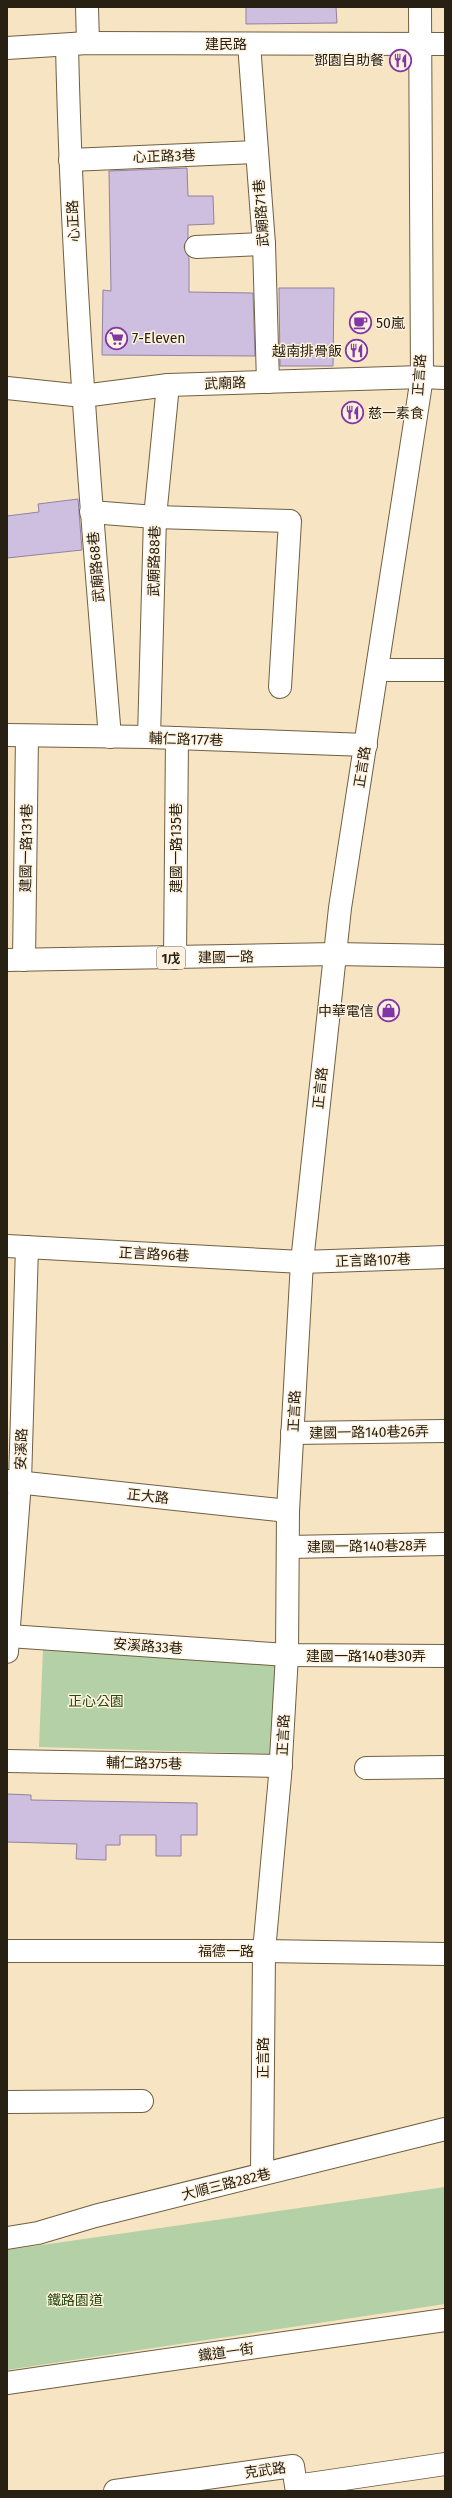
<svg xmlns="http://www.w3.org/2000/svg" width="452" height="2498" font-family="'Fira Sans','Noto Sans TC',sans-serif">
<rect width="100%" height="100%" fill="#f7e4c2"/>
<g fill="#b4d0a7">
<polygon points="43,1649 278,1664 270,1754 39,1747"/>
<polygon points="445,2187 445,2304 7,2370 7,2250"/>
</g>
<g fill="#cebedf" stroke="#9182a1">
<polygon points="246,7 336,7 337,23 246,24"/>
<polygon points="187,168 188,196 213,196 214,224 188,225 188,238 184,247 189,257 189,292 253,293 255,356 102,355 103,290 111,291 109,171"/>
<polygon points="279,288 334,288 333,366 280,366"/>
<polygon points="78,499 82,550 7,558 7,516 39,512 38,504"/>
<polygon points="7,1794 31,1795 31,1800 197,1803 197,1835 181,1835 181,1856 156,1856 156,1835 120,1835 120,1845 106,1845 106,1860 76,1859 77,1844 7,1842"/>
</g>
<g fill="none" stroke-linecap="round" stroke-linejoin="round">
<defs>
<g id="minor">
<polyline points="87,7 88,43"/>
<polyline points="249,44 264,244 268,382"/>
<path d="M67,45C72,276 91,507 110,737"/>
<polyline points="7,48 88,43 445,44"/>
<polyline points="70,160 257,152"/>
<polyline points="196,247 264,244"/>
<polyline points="7,388 83,396 168,385 422,377 445,378"/>
<polyline points="91,512 155,517 290,521 280,687"/>
<polyline points="377,670 445,670"/>
<polyline points="7,735 149,737 366,745"/>
<polyline points="149,737 155,517 168,385"/>
<polyline points="175,958 177,738"/>
<polyline points="24,960 27,736"/>
<polyline points="7,1246 302,1262 445,1257"/>
<polyline points="292,1433 445,1431"/>
<polyline points="7,1481 288,1511"/>
<polyline points="288,1547 445,1544"/>
<polyline points="9,1636 287,1655 445,1656"/>
<polyline points="7,1652 20,1482 27,1247"/>
<polyline points="7,1761 281,1766"/>
<polyline points="366,1768 445,1767"/>
<polyline points="7,1951 264,1951 445,1954"/>
<polyline points="7,2102 142,2101"/>
<polyline points="262,2174 264,1951 280,1776 287,1655 288,1511 302,1262 340,908 422,377 420,7"/>
<polyline points="7,2238 38,2233 95,2216 445,2129"/>
<polyline points="7,2383 445,2320"/>
<polyline points="115,2491 293,2466 296,2486 445,2464"/>
</g>
<polyline id="major" points="7,960 335,954 445,956"/>
</defs>
<use href="#minor" stroke="#705f41" stroke-width="24"/>
<use href="#major" stroke="#705f41" stroke-width="24"/>
<use href="#minor" stroke="#fff" stroke-width="22"/>
<use href="#major" stroke="#fff" stroke-width="22"/>
</g>
<defs>
<symbol id="restaurant-ring" viewBox="-11 -11 22 22"><circle r="9.5" fill="#fef2de" stroke="#8136a7" stroke-width="1.5"/><path d="M-5-6h1v4h1v-4h1v4h1v-4h1v5L-1.5 .5V6h-2V.5L-5-1ZM5-6V6H3V1.5H1.5Q1.5-4 5-6Z" fill="#8136a7"/></symbol>
<symbol id="cafe-ring" viewBox="-11 -11 22 22"><circle r="9.5" fill="#fef2de" stroke="#8136a7" stroke-width="1.5"/><path d="M-5.5-4.5H6V0H3Q3 3.5 0 3.5H-2.5Q-5.5 3.5-5.5 0ZM3-3.2v2h1.7v-2ZM-6 4.5H4V6H-6Z" fill="#8136a7"/></symbol>
<symbol id="supermarket-ring" viewBox="-11 -11 22 22"><circle r="9.5" fill="#fef2de" stroke="#8136a7" stroke-width="1.5"/><path d="M-6-5.5h2.5l.6 2H6L4.5 2H-2.5L-4.4-4H-6ZM-1.5 3.2a1.3 1.3 0 1 0 .1 0ZM3 3.2a1.3 1.3 0 1 0 .1 0Z" fill="#8136a7"/></symbol>
<symbol id="shop-ring" viewBox="-11 -11 22 22"><circle r="9.5" fill="#fef2de" stroke="#8136a7" stroke-width="1.5"/><path d="M-5-2.5h2.3a2.7 3.5 0 0 1 5.4 0H5L5.5 6h-11ZM-1.5-2.5h3a1.5 2.3 0 0 0-3 0Z" fill="#8136a7"/></symbol>
</defs>
<g fill-rule="evenodd">
<use href="#restaurant-ring" x="388" y="48" width="25" height="25"/>
<use href="#cafe-ring" x="348" y="310" width="25" height="25"/>
<use href="#supermarket-ring" x="104" y="326" width="25" height="25"/>
<use href="#restaurant-ring" x="344" y="338" width="25" height="25"/>
<use href="#restaurant-ring" x="340" y="400" width="25" height="25"/>
<use href="#shop-ring" x="376" y="998" width="25" height="25"/>
</g>
<g text-anchor="middle" stroke-width="3" stroke-linejoin="round" paint-order="stroke">
<rect fill="#fef2de" stroke="#685f50" stroke-width="1" x="157" y="947" width="28" height="22" rx="3"/>
<g font-size="13" font-weight="bold" fill="#272013">
<text x="171" y="963">1戊</text>
</g>
<g font-size="14" fill="#272013" stroke="#fef2de">
<text x="226" y="49">建民路</text>
<text transform="translate(164 156) rotate(-2)" y="5">心正路3巷</text>
<text transform="translate(261 213) rotate(-94)" y="5">武廟路71巷</text>
<text transform="translate(73 221) rotate(-93)" y="5">心正路</text>
<text transform="translate(419 375) rotate(-86)" y="5">正言路</text>
<text transform="translate(225 383) rotate(-2)" y="5">武廟路</text>
<text transform="translate(154 561) rotate(-89)" y="5">武廟路88巷</text>
<text transform="translate(96 567) rotate(-95)" y="5">武廟路68巷</text>
<text transform="translate(186 739) rotate(2)" y="5">輔仁路177巷</text>
<text transform="translate(362 767) rotate(-81)" y="5">正言路</text>
<text transform="translate(26 848) rotate(-89)" y="5">建國一路131巷</text>
<text transform="translate(176 848) rotate(-90)" y="5">建國一路135巷</text>
<text transform="translate(226 957) rotate(-1)" y="5">建國一路</text>
<text transform="translate(320 1088) rotate(-84)" y="5">正言路</text>
<text transform="translate(154 1254) rotate(3)" y="5">正言路96巷</text>
<text transform="translate(373 1260) rotate(-2)" y="5">正言路107巷</text>
<text transform="translate(294 1411) rotate(-87)" y="5">正言路</text>
<text transform="translate(369 1432) rotate(-1)" y="5">建國一路140巷26弄</text>
<text transform="translate(21 1449) rotate(-88)" y="5">安溪路</text>
<text transform="translate(148 1496) rotate(6)" y="5">正大路</text>
<text transform="translate(367 1546) rotate(-1)" y="5">建國一路140巷28弄</text>
<text transform="translate(148 1646) rotate(4)" y="5">安溪路33巷</text>
<text x="366" y="1661">建國一路140巷30弄</text>
<text transform="translate(283 1735) rotate(-87)" y="5">正言路</text>
<text transform="translate(144 1763) rotate(1)" y="5">輔仁路375巷</text>
<text x="226" y="1956">福德一路</text>
<text transform="translate(263 2058) rotate(-90)" y="5">正言路</text>
<text transform="translate(226 2184) rotate(-14)" y="5">大順三路282巷</text>
<text transform="translate(226 2352) rotate(-8)" y="5">鐵道一街</text>
<text transform="translate(265 2470) rotate(-8)" y="5">克武路</text>
</g>
<g font-size="14" fill="#272013" stroke="#fef2de" text-anchor="end">
<text x="384" y="65">鄧園自助餐</text>
<text x="376" y="328" text-anchor="start">50嵐</text>
<text x="132" y="343" text-anchor="start">7-Eleven</text>
<text x="342" y="356">越南排骨飯</text>
<text x="368" y="418" text-anchor="start">慈一素食</text>
<text x="374" y="1016">中華電信</text>
</g>
<g font-size="14" fill="#274a0f" stroke="#fef2de">
<text x="96" y="1706">正心公園</text>
<text x="75" y="2305">鐵路園道</text>
</g>
</g>
<rect width="452" height="2498" fill="none" stroke="#272013" stroke-width="16"/>
</svg>
